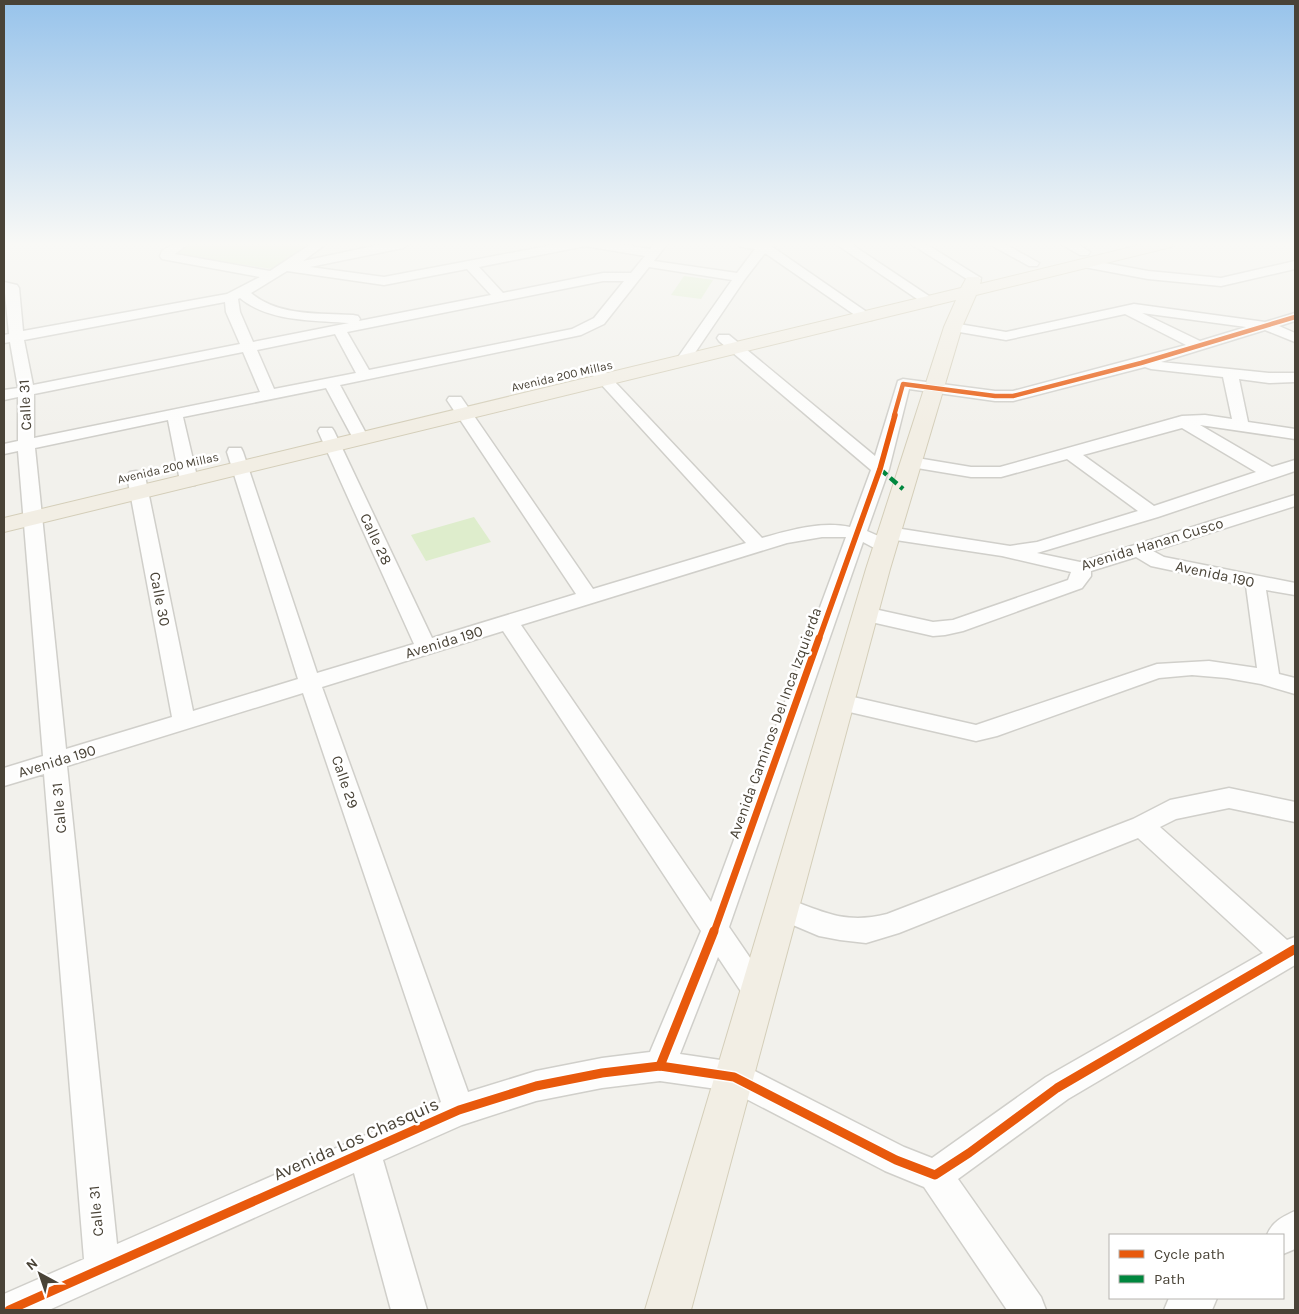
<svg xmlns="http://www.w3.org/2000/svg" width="1299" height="1314" font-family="Karla,sans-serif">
<rect width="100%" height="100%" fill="#f2f1ec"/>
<g fill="#deedcc">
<polygon points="187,244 309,244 272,269 171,254"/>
<polygon points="684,276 713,280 701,299 671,295"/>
<polygon points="474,517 491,542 426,561 411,535"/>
</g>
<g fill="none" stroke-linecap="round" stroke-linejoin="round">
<defs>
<g id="minor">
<path d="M173,244H188L175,254L270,271L311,244H326L303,261L383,244H409L403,248L310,267L384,277L558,244H618L650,249L654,244H667L654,261L737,273L755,249L741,247L739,244H772L771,246L874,317L872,320H862L765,253L745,279L688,363H678L676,360L732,280L649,267L604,324L581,335L340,385L369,439L367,442H355L326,388L183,417L198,481L195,485L189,486L183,485L180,481L168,420L35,448L66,749L172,717L127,476L130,472L136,471L142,472L145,476L193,711L298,679L227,452L229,448H241L243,452L317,673L414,644L318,431L320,428H332L334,431L432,638L576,594L447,400L449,397H461L593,589L746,543L589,371L587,368L589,365H599L762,538C790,530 821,521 850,527L871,470L719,341L717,338L719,335H729L875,456L898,381L903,379L995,391H1013L1186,345L1125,314L1006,340L948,330L946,327L948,324L953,323L1006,332L1134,304L1265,322L1295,313V321L1279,326L1295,333V342L1265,330L1161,362L1269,373H1295V382L1269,383L1239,379L1248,422L1295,429V439L1200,425L1272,467L1295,460V471L1158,517L1037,553L1080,562L1295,495V506L1153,551L1164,557L1295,583V595L1266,590L1279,674L1295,678V694L1261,684L1227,678L1192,675L1159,678L997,736L976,741L832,708L829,702L832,696L840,694L976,725L1157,664L1209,661L1257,668L1246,586L1151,566L1136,557L1091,571V576L1082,588L963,631L945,635L933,636L858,619L855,614L858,609L865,607L933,622L953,620L1068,580L1071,572L1002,556L889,539L882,537L880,533L882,529L889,527L1010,546L1037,542L1138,511L1067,459L1001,477H971L905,466L903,462L905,458L911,457L971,467H1000L1182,416L1205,415L1232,419L1223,377L1151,369L1145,367L1013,401H995L909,389L889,469L867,531L892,542L894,546L892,550L885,552L878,550L863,542L729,927L768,984L772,993L768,1002L758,1006L748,1002L718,957L680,1054L734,1062L745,1066L904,1147L932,1158L1046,1077L1263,953L1138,838L899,933L866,943L840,940L819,936L774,917L770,909L774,901L783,897C822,911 844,925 887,914L1133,819L1170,800L1229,788L1295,802V822L1229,808L1176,819L1160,827L1287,940L1295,937V965L1068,1099L958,1179L1041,1297L1046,1310H1007L924,1187L885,1171L731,1091L660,1081L602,1088L536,1101L462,1125L383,1160L427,1310H391L354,1173L49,1310H4V1294L84,1259L44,774L4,786V768L43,756L18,451L4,454V444L18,441V397L4,400V390L18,388L10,342L4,343V335L9,334L4,282L17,285L19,288L23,331L227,294L260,277L162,259L160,256L162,251ZM585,246L645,256L631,273H603L503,293L479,267ZM467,269L491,295L359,321L360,319L358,316L353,315C319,313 278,316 251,293L287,271L384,285ZM603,281H624L594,318L572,329L369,370L347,332ZM240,298C269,322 313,320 349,323L253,342L240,312L238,299ZM225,302L226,312L240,344L33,385L24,340ZM1142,313L1246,327L1200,341ZM335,334L356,373L274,389L257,350ZM243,352L260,392L34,438V394ZM1182,428L1256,472L1154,506L1083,455ZM822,537H846L711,902L521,625L787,543ZM503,631L701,931L650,1052L602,1058L536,1071L468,1092L322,687ZM303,693L441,1102L117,1244L67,766Z"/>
<polygon points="836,244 851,244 938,302 931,306 926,305"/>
<polygon points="911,244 926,244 981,278 980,281 970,281"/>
<polygon points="989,244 1005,244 1039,263 1037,266 1029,266"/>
<polygon points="1061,244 1078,244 1090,252 1088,255 1080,255"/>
<polygon points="1088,260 1148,271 1221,278 1295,261 1295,269 1221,286 1148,279 1084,267 1082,264"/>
<path d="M1295,1211V1249L1283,1254V1235H1267C1272,1222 1282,1217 1295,1211Z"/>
<polygon points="1169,1298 1217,1298 1212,1310 1164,1310"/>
</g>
<polygon id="major" points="1144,244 1173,244 1171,247 976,295 962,327 890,569 691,1310 645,1310 866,569 944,327 956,300 4,532 4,518 961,288 967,277 979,277 981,281 980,284"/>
</defs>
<use href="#minor" stroke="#d0cfca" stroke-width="3"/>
<use href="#major" stroke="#d4ceb9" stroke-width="2"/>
<use href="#minor" fill="#fdfdfc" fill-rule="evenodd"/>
<use href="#major" fill="#f2eee4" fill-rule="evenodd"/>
<polyline stroke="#00873e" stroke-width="4.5" stroke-dasharray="9 4.5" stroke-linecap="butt" points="880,469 903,489"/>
<defs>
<polyline id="cycleway-far3" points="894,416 903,384 995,396 1013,396 1141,363 1295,317"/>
<polyline id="cycleway-far2" points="819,639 880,469 895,415"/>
<polyline id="cycleway-far1" points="714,932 819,638"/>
<g id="cycleway">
<polyline points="660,1066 714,931"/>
<polyline points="9,1310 459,1110 536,1086 602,1073 660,1066 734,1077 896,1160 935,1175 969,1153 1057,1088 1295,949"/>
</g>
</defs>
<use href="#cycleway-far3" stroke="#fff" stroke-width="6"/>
<use href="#cycleway-far2" stroke="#fff" stroke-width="8"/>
<use href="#cycleway-far1" stroke="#fff" stroke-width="10"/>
<use href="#cycleway" stroke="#fff" stroke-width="12"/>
<use href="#cycleway-far3" stroke="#e8590c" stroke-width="4.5"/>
<use href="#cycleway-far2" stroke="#e8590c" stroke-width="5.5"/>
<use href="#cycleway-far1" stroke="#e8590c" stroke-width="7"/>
<use href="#cycleway" stroke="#e8590c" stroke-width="9"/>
</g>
<linearGradient id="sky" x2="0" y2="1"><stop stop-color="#97c3eb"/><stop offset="0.57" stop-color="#f9f9f6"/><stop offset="1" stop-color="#f9f9f6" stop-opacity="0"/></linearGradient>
<rect width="1299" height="428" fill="url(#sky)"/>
<g text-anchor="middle" stroke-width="5" stroke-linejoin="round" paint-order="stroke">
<g font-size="12" fill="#494337" stroke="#fff">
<text transform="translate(562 376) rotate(-13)" y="4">Avenida 200 Millas</text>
<text transform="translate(168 468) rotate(-13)" y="4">Avenida 200 Millas</text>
</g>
<g font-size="15" fill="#494337" stroke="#fff">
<text transform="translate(25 405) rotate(-93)" y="5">Calle 31</text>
<text transform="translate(376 539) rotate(65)" y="5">Calle 28</text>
<text transform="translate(1152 544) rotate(-17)" y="5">Avenida Hanan Cusco</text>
<text transform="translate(1215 574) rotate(12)" y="5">Avenida 190</text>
<text transform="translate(160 599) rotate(79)" y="5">Calle 30</text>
<text transform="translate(444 642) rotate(-17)" y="5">Avenida 190</text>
<text transform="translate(775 723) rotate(-70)" y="5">Avenida Caminos Del Inca Izquierda</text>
<text transform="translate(57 761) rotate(-17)" y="5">Avenida 190</text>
<text transform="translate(345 782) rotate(71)" y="5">Calle 29</text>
<text transform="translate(59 808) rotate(-95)" y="5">Calle 31</text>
<text transform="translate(96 1211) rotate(-95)" y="5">Calle 31</text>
</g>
<g font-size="18" fill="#494337" stroke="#fff">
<text transform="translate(356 1139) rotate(-24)" y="6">Avenida Los Chasquis</text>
</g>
</g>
<rect width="1299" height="1314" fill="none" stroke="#494337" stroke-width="10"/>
<rect x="1109" y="1234" width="175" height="65" fill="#ffffff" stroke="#b6b4af"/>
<rect x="1119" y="1250" width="25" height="8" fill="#e8590c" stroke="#b6b4af"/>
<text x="1154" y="1259" font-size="15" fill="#494337">Cycle path</text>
<rect x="1119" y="1275" width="25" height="8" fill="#00873e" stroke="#b6b4af"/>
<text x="1154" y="1284" font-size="15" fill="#494337">Path</text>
<g transform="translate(40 1274) rotate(320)" stroke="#ffffff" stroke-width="4" paint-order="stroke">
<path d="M0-4L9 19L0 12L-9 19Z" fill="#494337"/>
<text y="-8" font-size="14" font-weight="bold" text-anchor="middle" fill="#494337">N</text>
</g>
</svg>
